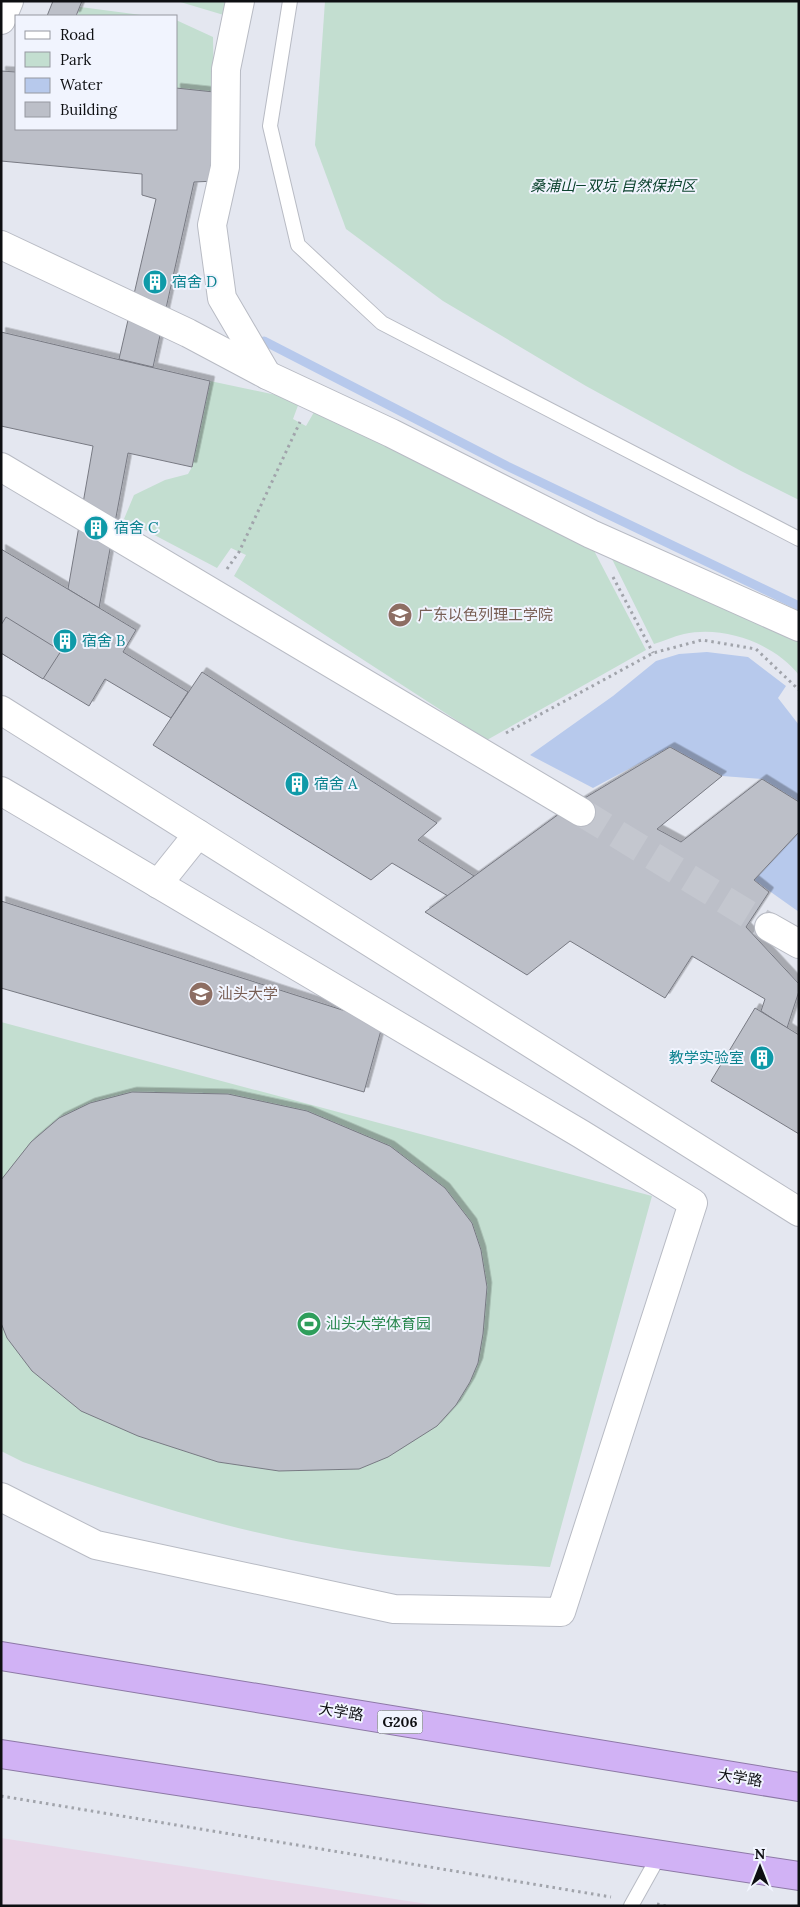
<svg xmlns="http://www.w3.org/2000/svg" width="800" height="1907" font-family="Lora,'Noto Sans SC',serif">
<defs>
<filter id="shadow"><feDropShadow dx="4.5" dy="-4.5" stdDeviation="0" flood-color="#0004"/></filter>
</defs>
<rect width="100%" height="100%" fill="#e4e7f0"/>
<polygon fill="#e8d7e9" points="1,1838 440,1906 1,1906"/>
<g fill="#c3ded0">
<polygon points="177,1 229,1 227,16"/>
<polygon points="325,1 799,1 799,500 741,471 586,386 443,301 346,229 315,145"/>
<polygon points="80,7 88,8 149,16 77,16"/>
<polygon points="176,20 213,37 214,92 176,88"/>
<polygon points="210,381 300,400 293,419 306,426 317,407 590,543 646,650 487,740 234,576 246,555 231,548 217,568 124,519 134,495 165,480 188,474 192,467"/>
<path d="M611,557L799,641V675C774,643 723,625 684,634C674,636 664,641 654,644Z"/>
<path d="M1,1022L652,1196L550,1567C470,1563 390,1559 312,1544C213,1526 118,1494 23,1462L1,1451Z"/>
</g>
<g fill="#b7c9ec">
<polygon points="707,652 748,657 786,686 778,698 799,725 799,802 762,779 722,776 670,747 593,788 530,755 613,696 656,661 679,654"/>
<polygon points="799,832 799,912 754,880"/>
</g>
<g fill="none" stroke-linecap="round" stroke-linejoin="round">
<polyline stroke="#b7c9ec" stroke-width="9" points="264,341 507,466 799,606"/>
</g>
<g fill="#bcbfc8" stroke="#787a83" filter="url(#shadow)">
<polygon points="53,1 82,1 76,16 47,16"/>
<polygon points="1,71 16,72 16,129 176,129 176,88 214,92 216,181 194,182 153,367 119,359 156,199 142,195 142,174 1,161"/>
<polygon points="1,332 210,381 192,467 128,453 99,608 68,589 93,446 1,426"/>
<polygon points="1,549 136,630 123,652 188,692 171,718 105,679 89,706 1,653"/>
<polygon points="6,617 61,651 43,679 1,653 1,625"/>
<polygon points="202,672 437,823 418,840 474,876 448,896 392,863 371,880 153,745"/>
<polygon points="670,747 722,776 657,829 681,842 762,779 799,802 799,832 754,880 769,892 746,927 799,984 799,991 787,1028 761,1011 765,999 692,956 665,998 570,941 527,975 425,912 563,811"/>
<polygon points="1,901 383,1023 364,1092 1,988"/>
<polygon points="755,1008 799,1035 799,1134 711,1081"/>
<polygon points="132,1092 228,1094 307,1111 390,1146 445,1188 472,1223 481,1250 487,1287 483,1334 478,1363 470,1382 456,1405 437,1426 388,1457 359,1469 279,1471 218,1462 138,1436 81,1411 32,1371 7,1338 1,1323 1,1180 31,1142 59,1118 90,1103"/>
</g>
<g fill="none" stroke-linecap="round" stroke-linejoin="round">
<polyline stroke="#c4c7cf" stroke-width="28" stroke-dasharray="28 14" stroke-linecap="butt" points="581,812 769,927"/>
<defs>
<g id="lane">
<polyline points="290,1 270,126 298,245 382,323 799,539"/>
<polyline points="631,1906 660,1854"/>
</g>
<g id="street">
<polyline points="240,1 226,69 225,167 212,225 222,298 267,375"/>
<polyline points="1,20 9,1"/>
<polyline points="1,245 188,333 267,375 391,433 591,534 799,627"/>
<polyline points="1,467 581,812"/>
<polyline points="1,710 799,1212"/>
<polyline points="769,927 799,944"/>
</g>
<g id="secondary">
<polyline points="1,791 581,1134 693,1203 561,1612 394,1609 96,1545 1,1497"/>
<polyline points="158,884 198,834"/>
</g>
<g id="highway">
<polyline points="1,1656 799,1787"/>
<polyline points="1,1754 799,1876"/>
</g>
</defs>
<use href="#lane" stroke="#b8bbc4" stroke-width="16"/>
<use href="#street" stroke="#b8bbc4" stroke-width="30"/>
<use href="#secondary" stroke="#b8bbc4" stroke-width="30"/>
<use href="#highway" stroke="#8d79a6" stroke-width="30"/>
<g stroke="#a1a4ab" stroke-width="3" stroke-dasharray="2.5 4" stroke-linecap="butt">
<polyline points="227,569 239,552 300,422"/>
<polyline points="613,577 653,653"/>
<polyline points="506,733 653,653 702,640 756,649 799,690"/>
<polyline points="1,1796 611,1897"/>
<polyline points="657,1904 666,1906"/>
</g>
<use href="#lane" stroke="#fff" stroke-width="14"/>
<use href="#street" stroke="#fff" stroke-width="28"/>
<use href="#secondary" stroke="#fff" stroke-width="28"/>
<use href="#highway" stroke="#d1b2f5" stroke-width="28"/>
</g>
<defs>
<symbol id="building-disc" viewBox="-11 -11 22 22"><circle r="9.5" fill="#0f9aa8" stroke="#f1f4fe"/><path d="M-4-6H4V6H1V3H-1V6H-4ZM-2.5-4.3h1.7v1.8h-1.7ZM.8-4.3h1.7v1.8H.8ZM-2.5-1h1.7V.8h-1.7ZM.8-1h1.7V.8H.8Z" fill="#fff"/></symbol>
<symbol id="university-disc" viewBox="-11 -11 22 22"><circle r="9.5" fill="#8d6e63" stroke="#f1f4fe"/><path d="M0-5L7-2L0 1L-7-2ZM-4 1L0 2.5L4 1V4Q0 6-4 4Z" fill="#fff"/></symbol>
<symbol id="stadium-disc" viewBox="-11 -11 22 22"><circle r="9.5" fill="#2e9e5b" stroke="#f1f4fe"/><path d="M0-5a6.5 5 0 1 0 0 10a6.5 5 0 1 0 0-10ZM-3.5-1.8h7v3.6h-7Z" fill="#fff"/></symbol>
</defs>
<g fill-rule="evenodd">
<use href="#building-disc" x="141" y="268" width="28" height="28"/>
<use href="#building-disc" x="82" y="514" width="28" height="28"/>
<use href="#university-disc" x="386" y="601" width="28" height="28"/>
<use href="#building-disc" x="51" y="627" width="28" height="28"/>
<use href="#building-disc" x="283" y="770" width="28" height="28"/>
<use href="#university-disc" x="187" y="980" width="28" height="28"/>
<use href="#building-disc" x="748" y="1044" width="28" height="28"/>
<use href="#stadium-disc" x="295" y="1310" width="28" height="28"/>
</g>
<g text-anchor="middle" stroke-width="4" stroke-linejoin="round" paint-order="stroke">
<rect fill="#f1f4fe" stroke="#525459" stroke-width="1" x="377.5" y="1710.5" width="45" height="23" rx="4"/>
<g font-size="14" font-weight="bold" fill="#0e0f12">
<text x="400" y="1727">G206</text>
</g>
<g font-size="15" font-style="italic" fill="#0c432e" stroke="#f1f4fe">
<text x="613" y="191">桑浦山—双坑 自然保护区</text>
</g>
<g font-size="15" fill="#0d838f" stroke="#f1f4fe" text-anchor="start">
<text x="172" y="287">宿舍 D</text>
<text x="114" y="533">宿舍 C</text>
<text x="82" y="646">宿舍 B</text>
<text x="314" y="789">宿舍 A</text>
<text x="744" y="1063" text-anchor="end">教学实验室</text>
</g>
<g font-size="15" fill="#785e54" stroke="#f1f4fe" text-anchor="start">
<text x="418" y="620">广东以色列理工学院</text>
<text x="218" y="999">汕头大学</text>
</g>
<g font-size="15" fill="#27864d" stroke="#f1f4fe" text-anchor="start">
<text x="326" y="1329">汕头大学体育园</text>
</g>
<g font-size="15" fill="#0e0f12" stroke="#f1f4fe">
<text transform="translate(341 1712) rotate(9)" y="5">大学路</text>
<text transform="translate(740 1778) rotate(9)" y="5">大学路</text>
</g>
</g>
<rect width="800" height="1907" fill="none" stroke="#0e0f12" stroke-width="5"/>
<rect x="15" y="15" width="162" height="115" fill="#f1f4fe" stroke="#9698a0"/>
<rect x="25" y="31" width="25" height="8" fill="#ffffff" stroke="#9698a0"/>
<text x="60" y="40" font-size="15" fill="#0e0f12">Road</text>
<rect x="25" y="52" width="25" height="15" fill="#c3ded0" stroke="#9698a0"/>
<text x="60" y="65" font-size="15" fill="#0e0f12">Park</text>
<rect x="25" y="78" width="25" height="15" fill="#b7c9ec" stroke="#9698a0"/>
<text x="60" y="90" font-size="15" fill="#0e0f12">Water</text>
<rect x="25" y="102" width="25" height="15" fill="#bcbfc8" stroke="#9698a0"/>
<text x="60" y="115" font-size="15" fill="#0e0f12">Building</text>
<g transform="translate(760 1867)" stroke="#f1f4fe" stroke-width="4" paint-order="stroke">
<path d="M0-4L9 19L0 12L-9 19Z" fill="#0e0f12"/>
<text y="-8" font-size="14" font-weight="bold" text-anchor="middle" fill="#0e0f12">N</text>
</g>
</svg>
